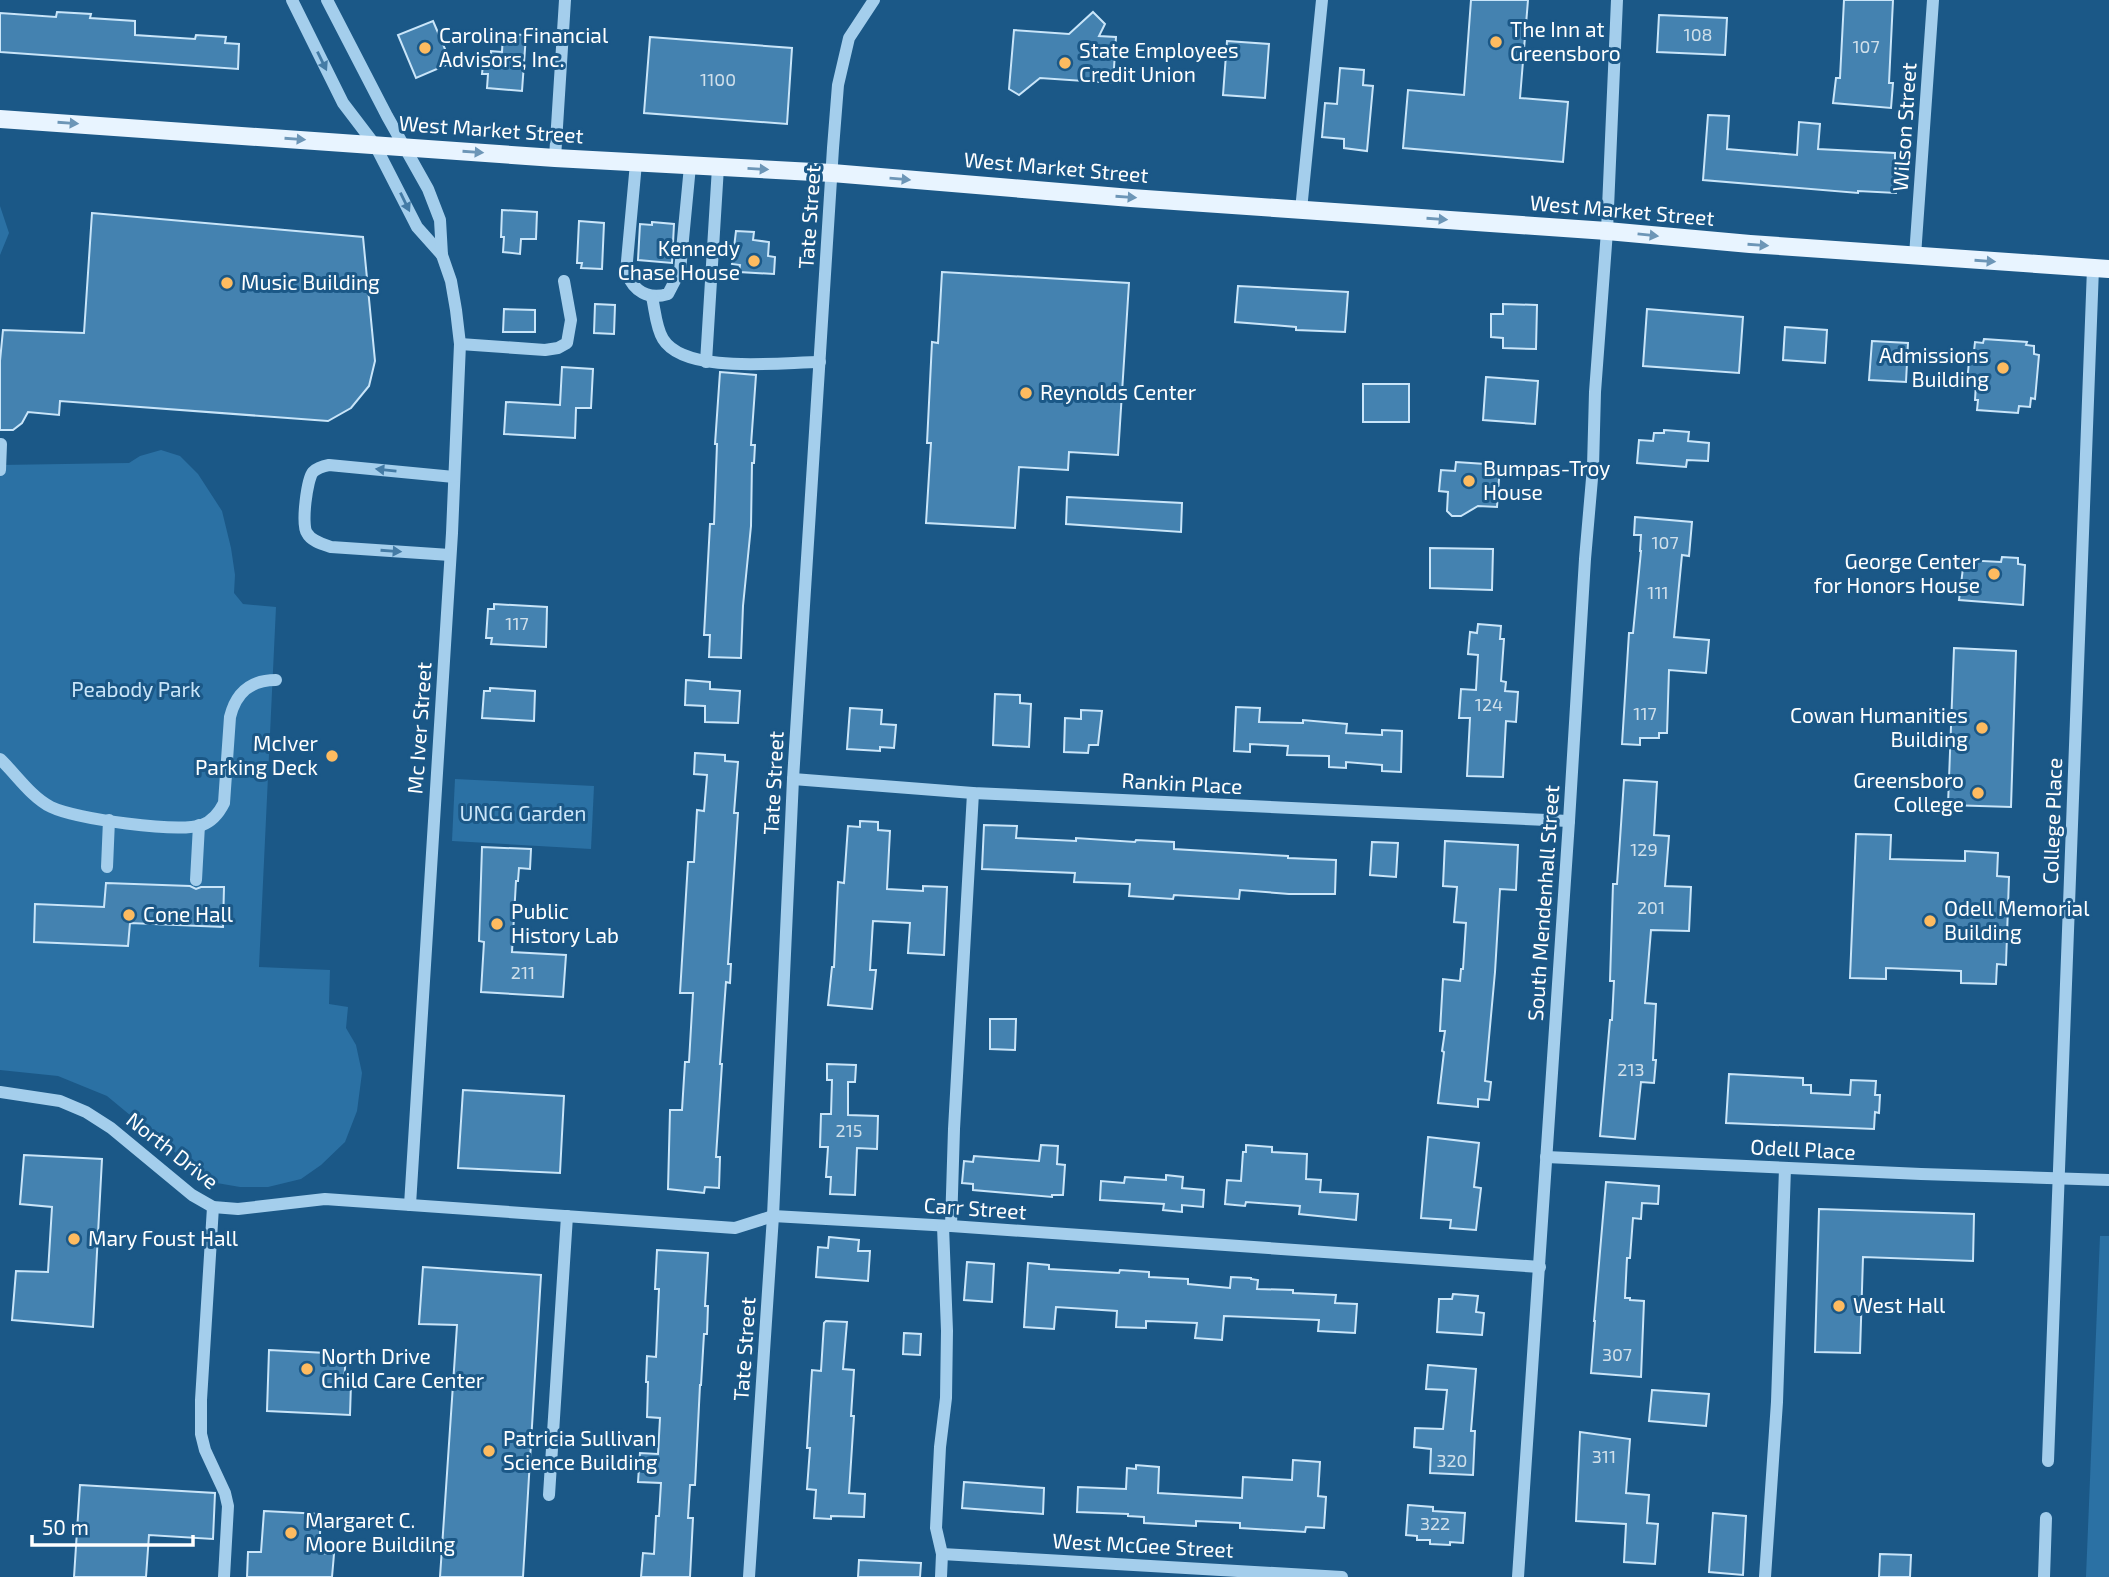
<svg xmlns="http://www.w3.org/2000/svg" width="2109" height="1577" font-family="'Exo 2',sans-serif">
<rect width="100%" height="100%" fill="#1b5887"/>
<g fill="#2b71a4">
<polygon points="0,206 9,233 0,255"/>
<polygon points="161,450 180,456 198,474 222,511 231,548 235,575 234,593 243,604 276,607 259,967 330,970 329,1004 348,1007 346,1028 356,1045 362,1073 357,1111 345,1142 321,1165 301,1179 268,1187 240,1187 211,1182 107,1096 58,1076 0,1070 0,465 129,463 140,456"/>
<polygon points="455,779 594,786 591,849 452,841"/>
<polygon points="2100,1236 2109,1236 2109,1577 2086,1577"/>
</g>
<g fill="#4482b0" stroke="#c9e5f9" stroke-width="2">
<polygon points="1471,0 1528,0 1520,98 1568,102 1563,162 1403,148 1408,90 1464,95"/>
<polygon points="1844,0 1893,0 1889,83 1893,83 1891,108 1833,103 1836,78 1840,78"/>
<polygon points="57,12 91,14 90,18 135,21 135,35 195,39 196,35 226,37 225,43 239,44 238,69 0,52 0,13 56,17"/>
<polygon points="1093,12 1105,24 1099,36 1116,37 1113,83 1040,78 1019,95 1009,89 1014,30 1069,34"/>
<polygon points="1659,15 1727,18 1725,55 1657,52"/>
<polygon points="433,21 451,63 416,78 398,35"/>
<polygon points="503,34 526,35 522,91 487,88 488,74 482,74 484,55 491,55 491,51 502,52"/>
<polygon points="650,37 792,48 787,124 644,113"/>
<polygon points="1227,41 1269,44 1265,98 1223,95"/>
<polygon points="1340,68 1364,70 1363,85 1373,86 1367,151 1344,148 1344,139 1322,137 1325,103 1337,104"/>
<polygon points="1708,115 1729,116 1727,149 1797,155 1799,122 1820,124 1818,149 1895,153 1895,163 1898,163 1896,193 1858,191 1858,193 1703,180"/>
<polygon points="502,210 537,212 536,239 521,239 520,254 503,252 504,237 501,237"/>
<polygon points="92,213 363,237 375,361 369,386 351,408 328,421 60,401 59,415 28,412 22,423 13,430 0,430 0,361 3,330 84,333"/>
<polygon points="579,221 604,223 602,269 581,268 582,263 577,263"/>
<polygon points="652,222 674,224 672,263 638,260 640,224 652,225"/>
<polygon points="736,231 754,232 753,240 769,242 768,256 775,257 774,274 739,272 740,265 732,264"/>
<polygon points="942,272 1129,283 1118,455 1069,452 1068,470 1019,467 1015,528 926,523 931,443 927,443 932,342 938,343"/>
<polygon points="1238,286 1348,292 1345,332 1296,330 1296,327 1235,322"/>
<polygon points="595,304 615,305 614,334 594,333"/>
<polygon points="1503,304 1537,305 1536,349 1503,348 1503,338 1491,337 1491,314 1503,314"/>
<polygon points="504,309 535,310 535,332 503,332"/>
<polygon points="1647,309 1743,317 1739,373 1643,366"/>
<polygon points="1785,327 1827,330 1825,363 1783,360"/>
<polygon points="1984,339 2027,342 2026,345 2034,346 2034,354 2039,355 2035,399 2031,398 2030,407 2019,406 2018,413 1977,410 1978,400 1975,400 1976,383 1967,382 1970,351 1974,351 1975,342 1983,343"/>
<polygon points="1872,341 1908,343 1906,382 1869,380"/>
<polygon points="562,367 593,369 591,408 576,408 575,438 504,434 506,402 560,405"/>
<polygon points="720,372 756,375 751,445 755,445 754,463 752,463 751,526 743,606 741,658 709,657 710,635 704,635 710,524 714,524 717,444 715,444"/>
<polygon points="1486,377 1538,381 1535,424 1483,420"/>
<rect x="1363" y="384" width="46" height="38"/>
<polygon points="1664,430 1689,432 1688,441 1709,443 1708,461 1687,460 1686,467 1637,463 1639,440 1653,441 1654,433 1664,433"/>
<polygon points="1456,462 1500,465 1497,507 1478,506 1461,516 1452,516 1447,511 1448,492 1439,491 1441,470 1455,471"/>
<polygon points="1067,497 1182,503 1181,532 1066,524"/>
<polygon points="1635,517 1692,522 1689,556 1682,555 1674,637 1709,640 1706,673 1669,670 1667,733 1659,733 1659,738 1640,738 1640,745 1622,744 1629,633 1633,633 1641,551 1640,551 1641,535 1634,535"/>
<polygon points="1430,548 1493,549 1492,590 1430,588"/>
<polygon points="2002,557 2018,558 2018,564 2025,565 2023,605 1959,600 1964,560 2001,562"/>
<polygon points="494,604 547,607 546,647 491,644 492,638 486,638 488,609 494,609"/>
<polygon points="1478,624 1501,626 1500,639 1504,639 1501,681 1506,682 1505,691 1518,692 1516,722 1506,721 1503,777 1467,776 1470,718 1459,718 1461,689 1476,690 1478,655 1468,654 1470,632 1477,633"/>
<polygon points="1954,648 2016,651 2011,807 1948,805"/>
<polygon points="686,680 710,682 710,689 740,691 738,723 705,722 705,706 685,705"/>
<polygon points="490,688 535,691 534,721 482,718 484,691 490,691"/>
<polygon points="995,694 1020,695 1020,703 1031,704 1029,747 993,745"/>
<polygon points="1236,707 1260,708 1259,722 1303,723 1303,720 1347,724 1346,733 1382,735 1382,730 1402,731 1401,772 1382,771 1382,765 1346,762 1346,768 1329,767 1329,756 1287,755 1288,746 1250,744 1250,752 1234,751"/>
<polygon points="850,708 882,710 881,724 896,725 894,748 880,747 880,751 847,749"/>
<polygon points="1081,710 1102,711 1098,745 1089,745 1088,753 1064,752 1065,718 1081,719"/>
<polygon points="695,753 725,755 725,761 738,762 734,813 738,813 728,964 731,964 730,983 726,982 720,1064 722,1064 716,1157 720,1157 719,1188 705,1187 704,1193 668,1189 670,1110 682,1110 685,1062 689,1062 693,993 680,993 688,862 694,862 697,810 704,811 707,775 694,774"/>
<polygon points="1624,780 1657,782 1654,835 1669,836 1665,886 1691,887 1689,931 1651,930 1645,1003 1656,1004 1653,1060 1656,1060 1654,1083 1641,1082 1635,1139 1600,1136 1610,1020 1612,1020 1614,981 1610,981 1613,884 1617,884"/>
<polygon points="860,821 878,822 878,830 890,831 887,889 923,891 923,886 947,887 944,955 908,953 910,923 873,921 870,970 876,970 872,1009 828,1005 832,967 834,967 838,882 844,883 848,826 860,827"/>
<polygon points="984,825 1017,826 1016,838 1076,841 1076,838 1135,842 1136,840 1174,842 1174,849 1288,856 1288,858 1336,860 1335,894 1289,894 1240,890 1239,899 1174,895 1173,899 1129,896 1130,884 1074,882 1075,873 982,869"/>
<polygon points="1856,834 1891,835 1890,859 1965,861 1965,851 1998,853 1997,876 2009,877 2006,965 1997,964 1996,984 1961,983 1961,971 1886,968 1886,979 1850,978"/>
<polygon points="1445,841 1518,845 1516,890 1500,889 1495,972 1485,1081 1491,1082 1489,1100 1478,1099 1478,1107 1438,1103 1444,1052 1442,1051 1445,1031 1440,1031 1443,979 1460,981 1461,969 1463,969 1466,923 1454,922 1457,887 1443,886"/>
<polygon points="1372,842 1398,843 1396,877 1370,875"/>
<polygon points="482,847 531,849 530,869 519,868 518,881 516,881 512,952 566,955 563,997 481,992 484,942 479,941"/>
<polygon points="106,883 190,886 196,889 201,887 224,887 223,927 130,923 128,946 34,942 35,904 104,907"/>
<polygon points="990,1019 1016,1019 1015,1050 990,1049"/>
<polygon points="827,1064 856,1065 855,1082 848,1082 848,1115 878,1116 877,1149 857,1148 855,1195 830,1194 831,1177 826,1177 828,1147 820,1147 821,1114 831,1114 832,1080 827,1080"/>
<polygon points="1729,1074 1803,1078 1803,1085 1811,1085 1811,1093 1850,1095 1851,1080 1876,1081 1875,1095 1880,1095 1879,1113 1875,1112 1874,1129 1726,1123"/>
<polygon points="463,1090 564,1096 560,1173 458,1168"/>
<polygon points="1428,1137 1479,1143 1474,1187 1481,1188 1476,1230 1450,1228 1451,1220 1421,1218"/>
<polygon points="1041,1145 1058,1146 1057,1164 1065,1165 1063,1195 1052,1195 1052,1197 973,1190 973,1184 962,1183 964,1161 973,1162 974,1156 1039,1161"/>
<polygon points="1246,1145 1272,1147 1272,1152 1307,1154 1306,1179 1321,1180 1320,1192 1358,1194 1356,1220 1299,1214 1300,1206 1246,1202 1245,1206 1225,1204 1227,1180 1241,1181 1243,1152 1246,1152"/>
<polygon points="24,1155 102,1159 93,1327 12,1320 16,1271 48,1272 52,1207 20,1204"/>
<polygon points="1166,1175 1183,1177 1182,1188 1204,1190 1203,1207 1182,1205 1182,1212 1163,1210 1164,1204 1100,1200 1101,1181 1124,1183 1125,1177 1166,1180"/>
<polygon points="1606,1182 1659,1186 1658,1204 1642,1203 1641,1219 1633,1218 1630,1258 1627,1258 1625,1298 1630,1298 1630,1300 1644,1301 1641,1377 1591,1373 1595,1321 1594,1321"/>
<polygon points="1819,1209 1974,1214 1973,1261 1863,1257 1860,1353 1815,1352"/>
<polygon points="829,1237 859,1240 858,1251 870,1251 868,1281 816,1277 818,1247 828,1248"/>
<polygon points="657,1250 708,1253 705,1306 708,1306 707,1334 704,1334 701,1385 700,1385 695,1485 690,1485 688,1518 693,1518 690,1577 641,1577 643,1553 654,1554 656,1516 659,1516 661,1483 638,1482 640,1453 658,1454 660,1418 647,1417 648,1382 646,1382 647,1356 656,1357 659,1289 655,1289"/>
<polygon points="967,1262 994,1264 992,1302 964,1300"/>
<polygon points="1028,1263 1049,1265 1049,1269 1119,1273 1120,1270 1149,1272 1149,1277 1188,1279 1188,1284 1230,1288 1231,1277 1251,1278 1251,1279 1258,1280 1257,1289 1293,1290 1293,1293 1336,1295 1335,1303 1357,1304 1355,1333 1318,1331 1319,1320 1224,1316 1222,1340 1195,1338 1197,1323 1146,1321 1146,1328 1116,1327 1117,1311 1056,1307 1054,1329 1024,1327"/>
<polygon points="423,1267 541,1275 523,1577 440,1577 457,1325 419,1324"/>
<polygon points="1453,1294 1478,1296 1476,1312 1484,1313 1482,1335 1437,1332 1439,1299 1452,1299"/>
<polygon points="826,1321 847,1322 843,1369 854,1370 851,1416 854,1416 849,1493 865,1494 864,1517 831,1516 831,1519 814,1518 816,1490 807,1489 810,1448 807,1448 812,1370 821,1371 824,1323"/>
<polygon points="904,1333 921,1334 920,1355 903,1354"/>
<polygon points="269,1350 346,1354 344,1383 351,1383 350,1415 267,1411"/>
<polygon points="1428,1365 1476,1369 1471,1431 1475,1431 1473,1475 1430,1473 1431,1449 1414,1447 1415,1428 1443,1429 1447,1390 1426,1389"/>
<polygon points="1652,1390 1709,1394 1706,1426 1649,1421"/>
<polygon points="1580,1432 1630,1439 1626,1493 1649,1495 1647,1523 1658,1524 1655,1564 1624,1562 1626,1524 1576,1521"/>
<polygon points="1293,1460 1320,1462 1318,1496 1326,1497 1324,1528 1306,1527 1305,1532 1240,1528 1240,1523 1196,1521 1196,1526 1144,1523 1144,1517 1128,1516 1128,1514 1077,1512 1078,1487 1126,1489 1127,1468 1136,1469 1136,1465 1159,1467 1158,1493 1242,1498 1243,1477 1292,1480"/>
<polygon points="964,1482 1044,1488 1043,1514 962,1508"/>
<polygon points="80,1485 215,1493 213,1539 149,1535 146,1577 74,1577"/>
<polygon points="1408,1505 1433,1507 1433,1511 1465,1513 1463,1543 1450,1542 1450,1545 1430,1544 1430,1540 1417,1540 1417,1536 1406,1535"/>
<polygon points="264,1511 321,1514 319,1553 334,1554 332,1577 247,1577 248,1552 261,1552"/>
<polygon points="1713,1513 1746,1516 1743,1575 1709,1572"/>
<polygon points="1880,1554 1911,1555 1910,1577 1879,1577"/>
<polygon points="859,1560 921,1563 920,1577 858,1577"/>
</g>
<g fill="none" stroke-linecap="round" stroke-linejoin="round">
<g stroke="#a4ceec" stroke-width="12">
<polyline points="292,0 343,103 375,145 417,227 442,255"/>
<polyline points="327,0 387,116 428,189 440,220 442,255 451,281 456,310 460,344 452,533 410,1205"/>
<polyline points="555,158 565,0"/>
<path d="M636,163L626,272C634,292 648,300 668,294L680,271L690,166"/>
<polyline points="1301,210 1322,0"/>
<polyline points="1915,256 1933,0"/>
<path d="M652,297C655,310 656,328 663,339C685,375 782,362 820,362"/>
<polyline points="460,344 545,350 558,348 567,343 571,320 564,281"/>
<polyline points="706,362 718,167"/>
<polyline points="0,470 1,444"/>
<path d="M450,555L331,547C322,544 311,541 307,533C301,525 307,479 313,472C317,468 324,466 329,465L454,477"/>
<path d="M0,759C16,774 31,797 51,807C76,819 177,833 202,825C213,821 219,813 224,803L230,717C236,693 250,680 276,680"/>
<polyline points="793,779 973,793 1569,821"/>
<polyline points="107,867 109,820"/>
<polyline points="196,880 199,825"/>
<polyline points="0,1092 60,1101 86,1112 111,1128 192,1195 213,1207 238,1209 325,1199 735,1228 773,1216 951,1226 1540,1267"/>
<polyline points="1546,1157 1921,1174 2109,1180"/>
<polyline points="213,1207 201,1400 201,1434 205,1450 225,1493 228,1506 224,1577"/>
<polyline points="951,1226 954,1129 973,793"/>
<polyline points="2048,1461 2093,268"/>
<polyline points="549,1495 567,1216"/>
<polyline points="942,1554 1342,1577"/>
<polyline points="749,1577 773,1216 793,779 833,148 838,85 849,38 874,0"/>
<polyline points="941,1577 942,1554 936,1528 940,1447 946,1398 947,1331 943,1226"/>
<polyline points="1518,1577 1569,821 1585,559 1593,467 1595,392 1607,231 1617,0"/>
<polyline points="1765,1577 1777,1402 1785,1168"/>
<polyline points="2044,1577 2046,1518"/>
</g>
<polyline stroke="#e8f4ff" stroke-width="18" points="0,119 555,158 832,173 1131,198 1607,231 1750,244 2109,269"/>
</g>
<defs><path id="oneway-solid" d="M-6-.8H1V-3.2L6.5 0L1 3.2V.8H-6Z" transform="scale(1.75)"/></defs>
<g fill="#447ba5">
<use href="#oneway-solid" transform="translate(322 61) rotate(64)"/>
<use href="#oneway-solid" transform="translate(405 202) rotate(64)"/>
<use href="#oneway-solid" transform="translate(386 470) rotate(-174)"/>
<use href="#oneway-solid" transform="translate(391 551) rotate(4)"/>
</g>
<g fill="#6d96b7">
<use href="#oneway-solid" transform="translate(68 123) rotate(4)"/>
<use href="#oneway-solid" transform="translate(295 139) rotate(4)"/>
<use href="#oneway-solid" transform="translate(473 152) rotate(4)"/>
<use href="#oneway-solid" transform="translate(758 169) rotate(3)"/>
<use href="#oneway-solid" transform="translate(900 179) rotate(5)"/>
<use href="#oneway-solid" transform="translate(1126 197) rotate(4)"/>
<use href="#oneway-solid" transform="translate(1437 219) rotate(4)"/>
<use href="#oneway-solid" transform="translate(1648 235) rotate(6)"/>
<use href="#oneway-solid" transform="translate(1758 245) rotate(4)"/>
<use href="#oneway-solid" transform="translate(1985 261) rotate(4)"/>
</g>
<g fill="#fdbb60" stroke="#1b5887" stroke-width="2.5">
<circle cx="1496" cy="42" r="7"/>
<circle cx="425" cy="48" r="7"/>
<circle cx="1065" cy="63" r="7"/>
<circle cx="754" cy="261" r="7"/>
<circle cx="227" cy="283" r="7"/>
<circle cx="2003" cy="368" r="7"/>
<circle cx="1026" cy="393" r="7"/>
<circle cx="1469" cy="481" r="7"/>
<circle cx="1994" cy="574" r="7"/>
<circle cx="1982" cy="728" r="7"/>
<circle cx="332" cy="756" r="7"/>
<circle cx="1978" cy="793" r="7"/>
<circle cx="129" cy="915" r="7"/>
<circle cx="1930" cy="921" r="7"/>
<circle cx="497" cy="924" r="7"/>
<circle cx="74" cy="1239" r="7"/>
<circle cx="1839" cy="1306" r="7"/>
<circle cx="307" cy="1369" r="7"/>
<circle cx="489" cy="1451" r="7"/>
<circle cx="291" cy="1533" r="7"/>
</g>
<g text-anchor="middle" stroke-width="6" stroke-linejoin="round" paint-order="stroke">
<g font-size="18" fill="#d0e0eb">
<text x="1698" y="41">108</text>
<text x="1866" y="53">107</text>
<text x="718" y="86">1100</text>
<text x="1665" y="549">107</text>
<text x="1658" y="599">111</text>
<text x="517" y="630">117</text>
<text x="1489" y="711">124</text>
<text x="1645" y="720">117</text>
<text x="1644" y="856">129</text>
<text x="1651" y="914">201</text>
<text x="523" y="979">211</text>
<text x="1631" y="1076">213</text>
<text x="849" y="1137">215</text>
<text x="1617" y="1361">307</text>
<text x="1604" y="1463">311</text>
<text x="1452" y="1467">320</text>
<text x="1435" y="1530">322</text>
</g>
<g font-size="21" fill="#fff" stroke="#1b5887" text-anchor="start">
<text x="1510" y="37">The Inn at<tspan x="1510" dy="24">Greensboro</tspan></text>
<text x="439" y="43">Carolina Financial<tspan x="439" dy="24">Advisors, Inc.</tspan></text>
<text x="1079" y="58">State Employees<tspan x="1079" dy="24">Credit Union</tspan></text>
<text x="740" y="256" text-anchor="end">Kennedy<tspan x="740" dy="24">Chase House</tspan></text>
<text x="241" y="290">Music Building</text>
<text x="1989" y="363" text-anchor="end">Admissions<tspan x="1989" dy="24">Building</tspan></text>
<text x="1040" y="400">Reynolds Center</text>
<text x="1483" y="476">Bumpas-Troy<tspan x="1483" dy="24">House</tspan></text>
<text x="1980" y="569" text-anchor="end">George Center<tspan x="1980" dy="24">for Honors House</tspan></text>
<text x="1968" y="723" text-anchor="end">Cowan Humanities<tspan x="1968" dy="24">Building</tspan></text>
<text x="318" y="751" text-anchor="end">McIver<tspan x="318" dy="24">Parking Deck</tspan></text>
<text x="1964" y="788" text-anchor="end">Greensboro<tspan x="1964" dy="24">College</tspan></text>
<text x="1944" y="916">Odell Memorial<tspan x="1944" dy="24">Building</tspan></text>
<text x="511" y="919">Public<tspan x="511" dy="24">History Lab</tspan></text>
<text x="143" y="922">Cone Hall</text>
<text x="88" y="1246">Mary Foust Hall</text>
<text x="1853" y="1313">West Hall</text>
<text x="321" y="1364">North Drive<tspan x="321" dy="24">Child Care Center</tspan></text>
<text x="503" y="1446">Patricia Sullivan<tspan x="503" dy="24">Science Building</tspan></text>
<text x="305" y="1528">Margaret C.<tspan x="305" dy="24">Moore Buildilng</tspan></text>
</g>
<g font-size="21" fill="#fff" stroke="#1b5887">
<text transform="translate(1905 127) rotate(-86)" y="7">Wilson Street</text>
<text transform="translate(491 130) rotate(4)" y="7">West Market Street</text>
<text transform="translate(1056 168) rotate(5)" y="7">West Market Street</text>
<text transform="translate(1622 211) rotate(5)" y="7">West Market Street</text>
<text transform="translate(810 217) rotate(-86)" y="7">Tate Street</text>
<text transform="translate(420 728) rotate(-86)" y="7">Mc Iver Street</text>
<text transform="translate(774 783) rotate(-87)" y="7">Tate Street</text>
<text transform="translate(1182 784) rotate(3)" y="7">Rankin Place</text>
<text transform="translate(2053 821) rotate(-88)" y="7">College Place</text>
<text transform="translate(1544 903) rotate(-86)" y="7">South Mendenhall Street</text>
<text transform="translate(1803 1150) rotate(3)" y="7">Odell Place</text>
<text transform="translate(172 1151) rotate(38)" y="7">North Drive</text>
<text transform="translate(975 1209) rotate(4)" y="7">Carr Street</text>
<text transform="translate(745 1349) rotate(-86)" y="7">Tate Street</text>
<text transform="translate(1143 1546) rotate(3)" y="7">West McGee Street</text>
</g>
<g font-size="21" fill="#c9e5f9" stroke="#1b5887">
<text x="136" y="697">Peabody Park</text>
<text x="523" y="821">UNCG Garden</text>
</g>
</g>
<path d="M32 1535v10h161v-10" fill="none" stroke="#ffffff" stroke-width="3.5"/>
<text x="42" y="1535" font-size="21" fill="#ffffff" stroke="#1b5887" stroke-width="5" paint-order="stroke">50 m</text>
</svg>
